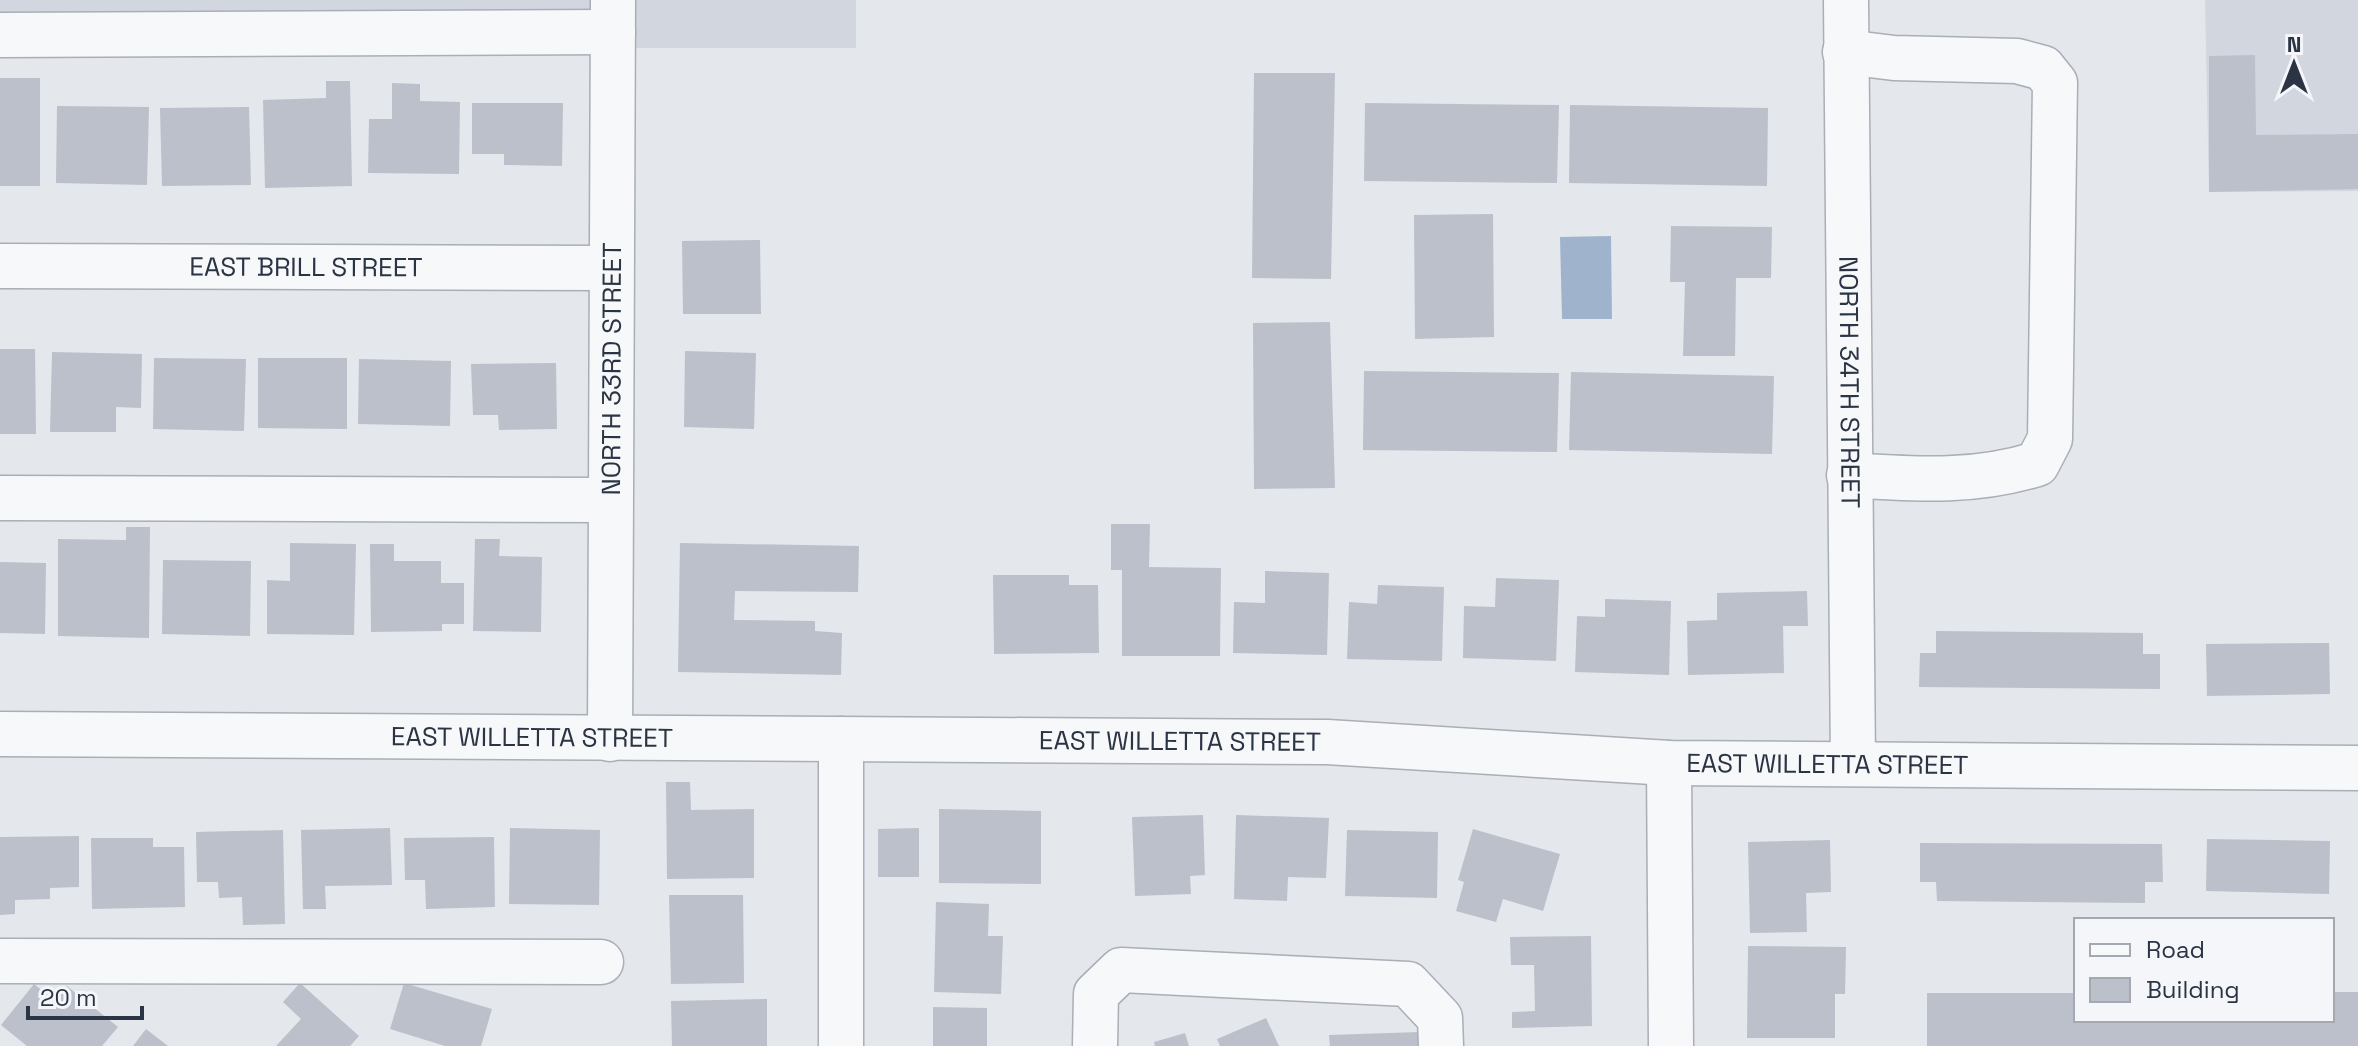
<svg xmlns="http://www.w3.org/2000/svg" width="2358" height="1046" font-family="'Space Grotesk',sans-serif">
<rect width="100%" height="100%" fill="#e4e7ec"/>
<g fill="#d2d6de">
<rect x="0" y="0" width="856" height="48"/>
<polygon points="2205,0 2358,0 2358,191 2209,192"/>
</g>
<polygon fill="#9fb4cc" points="1611,236 1612,319 1562,319 1560,237"/>
<g fill="#bbc0ca">
<polygon points="2255,55 2256,135 2358,134 2358,189 2209,192 2209,56"/>
<polygon points="1254,73 1335,73 1331,279 1252,278"/>
<rect x="0" y="78" width="40" height="108"/>
<polygon points="326,81 350,81 352,186 265,188 263,100 326,98"/>
<polygon points="392,83 420,84 420,101 460,102 459,174 368,173 369,119 392,119"/>
<polygon points="472,103 563,103 562,166 504,165 504,154 472,154"/>
<polygon points="1365,103 1559,105 1557,183 1364,181"/>
<polygon points="1570,105 1768,108 1767,186 1569,183"/>
<polygon points="57,106 149,107 147,185 56,183"/>
<polygon points="249,107 251,185 162,186 160,108"/>
<polygon points="1493,214 1494,337 1415,339 1414,215"/>
<polygon points="1671,226 1772,227 1771,278 1736,278 1735,356 1683,356 1685,282 1670,282"/>
<polygon points="760,240 761,314 683,314 682,241"/>
<polygon points="1330,322 1335,488 1254,489 1253,323"/>
<polygon points="0,349 35,349 36,434 0,434"/>
<polygon points="685,351 756,353 754,429 684,427"/>
<polygon points="52,352 142,354 141,408 116,407 116,432 50,432"/>
<polygon points="154,358 246,359 244,431 153,429"/>
<polygon points="258,358 347,358 347,429 258,428"/>
<polygon points="359,359 451,361 450,426 358,424"/>
<polygon points="556,363 557,429 499,430 498,415 473,415 471,364"/>
<polygon points="1364,371 1559,373 1557,452 1363,450"/>
<polygon points="1571,372 1774,376 1772,454 1569,450"/>
<polygon points="1111,524 1150,524 1149,567 1221,568 1220,656 1122,656 1122,570 1111,570"/>
<polygon points="126,527 150,527 149,638 58,636 58,539 126,540"/>
<polygon points="475,539 500,539 499,556 542,557 541,632 473,631"/>
<polygon points="290,543 356,544 354,635 267,634 267,580 290,581"/>
<polygon points="680,543 859,546 858,592 735,591 734,620 815,621 815,631 842,633 841,675 678,672"/>
<polygon points="370,544 394,544 394,561 441,561 441,583 464,583 464,624 442,624 442,631 371,632"/>
<polygon points="163,560 251,561 250,636 162,634"/>
<polygon points="0,562 46,563 45,634 0,633"/>
<polygon points="1265,571 1329,573 1327,655 1233,653 1234,602 1265,603"/>
<polygon points="993,575 1069,575 1069,585 1098,585 1099,653 994,654"/>
<polygon points="1496,578 1559,580 1556,661 1463,658 1464,606 1495,607"/>
<polygon points="1378,585 1444,587 1442,661 1347,659 1349,602 1377,604"/>
<polygon points="1807,591 1808,626 1783,626 1784,673 1688,675 1687,621 1717,620 1717,593"/>
<polygon points="1605,599 1671,601 1669,675 1575,672 1577,616 1605,617"/>
<polygon points="1936,631 2143,633 2143,654 2160,654 2160,689 1919,687 1920,653 1936,653"/>
<polygon points="2329,643 2330,694 2207,696 2206,644"/>
<polygon points="666,782 690,782 691,810 754,809 754,878 667,879"/>
<polygon points="939,809 1041,811 1041,884 939,883"/>
<polygon points="1203,815 1205,875 1190,876 1191,894 1135,896 1132,817"/>
<polygon points="1236,815 1329,818 1326,878 1288,877 1287,901 1234,899"/>
<polygon points="390,828 392,885 325,886 326,909 303,909 301,830"/>
<polygon points="510,828 600,830 599,905 509,904"/>
<polygon points="919,828 919,877 878,877 878,829"/>
<polygon points="1473,829 1560,854 1543,911 1503,899 1496,922 1456,911 1464,882 1458,880"/>
<polygon points="283,830 285,924 243,925 242,897 219,898 218,882 197,882 196,832"/>
<polygon points="1347,830 1438,832 1437,898 1345,896"/>
<polygon points="79,836 79,887 50,888 50,899 15,900 15,914 0,915 0,837"/>
<polygon points="494,837 495,907 426,909 425,880 405,880 404,838"/>
<polygon points="91,838 153,838 153,847 184,847 185,907 92,909"/>
<polygon points="2207,839 2330,841 2329,894 2206,891"/>
<polygon points="1830,840 1831,892 1806,893 1807,932 1750,933 1748,842"/>
<polygon points="1920,843 2162,844 2163,882 2145,882 2145,903 1937,901 1936,882 1920,882"/>
<polygon points="669,895 743,895 744,983 671,984"/>
<polygon points="936,902 989,904 988,936 1003,936 1001,994 934,992"/>
<polygon points="1591,936 1592,1026 1512,1028 1512,1012 1535,1011 1534,965 1511,965 1510,937"/>
<polygon points="1748,946 1846,947 1845,994 1835,994 1835,1038 1747,1038"/>
<polygon points="300,983 359,1036 350,1046 276,1046 301,1019 283,1002"/>
<polygon points="404,983 492,1009 481,1046 445,1046 390,1029"/>
<polygon points="34,984 55,1001 67,986 118,1027 102,1046 27,1046 1,1025"/>
<polygon points="2332,992 2358,992 2358,1046 1927,1046 1927,993 2076,993 2076,1020 2332,1020"/>
<polygon points="767,999 767,1046 672,1046 671,1001"/>
<polygon points="933,1007 987,1008 987,1046 933,1046"/>
<polygon points="1266,1018 1279,1046 1220,1046 1217,1039"/>
<polygon points="146,1029 168,1046 133,1046"/>
<polygon points="1420,1032 1421,1046 1330,1046 1329,1035"/>
<polygon points="1185,1033 1189,1046 1155,1046 1154,1042"/>
</g>
<g fill="none" stroke-linecap="round" stroke-linejoin="round">
<defs>
<g id="minor">
<path id="s1" d="M1846,0L1853,763"/>
<polyline points="0,35 613,32"/>
<path d="M1845,52L1894,58L2017,61L2043,68L2055,83L2050,439L2037,464C1972,484 1915,479 1849,475"/>
<path id="s2" d="M0,266L611,268"/>
<polyline points="0,498 610,500"/>
<path id="s3" d="M0,734L1327,742L1669,763L2358,768"/>
<path id="s4" d="M610,739L613,0"/>
<polyline points="1669,763 1671,1046"/>
<polyline points="0,961 601,962"/>
<polyline points="841,1046 841,739"/>
<polyline points="1095,1046 1096,994 1121,970 1408,984 1440,1018 1441,1046"/>
</g>
</defs>
<use href="#minor" stroke="#a9aeb7" stroke-width="47"/>
<use href="#minor" stroke="#f7f8fa" stroke-width="44"/>
</g>
<g text-anchor="middle" stroke-width="6" stroke-linejoin="round" paint-order="stroke">
<g font-size="26" fill="#2b3445" stroke="#f4f6f9">
<text dy="9" stroke="none"><textPath href="#s2" startOffset="306">EAST BRILL STREET</textPath></text>
<text dy="9" stroke="none"><textPath href="#s4" startOffset="370">NORTH 33RD STREET</textPath></text>
<text dy="9" stroke="none"><textPath href="#s1" startOffset="382">NORTH 34TH STREET</textPath></text>
<text dy="9" stroke="none"><textPath href="#s3" startOffset="532">EAST WILLETTA STREET</textPath></text>
<text dy="9" stroke="none"><textPath href="#s3" startOffset="1180">EAST WILLETTA STREET</textPath></text>
<text dy="9" stroke="none"><textPath href="#s3" startOffset="1828">EAST WILLETTA STREET</textPath></text>
</g>
</g>
<rect x="2074" y="918" width="260" height="104" fill="#f4f6f9" stroke="#a4a8b1" stroke-width="2"/>
<rect x="2090" y="944" width="40" height="12" fill="#f7f8fa" stroke="#a4a8b1" stroke-width="2"/>
<text x="2146" y="958" font-size="24" fill="#2b3445">Road</text>
<rect x="2090" y="978" width="40" height="24" fill="#bbc0ca" stroke="#a4a8b1" stroke-width="2"/>
<text x="2146" y="998" font-size="24" fill="#2b3445">Building</text>
<g transform="translate(2294 64)" stroke="#f4f6f9" stroke-width="6" paint-order="stroke">
<path d="M0-6L14 30L0 20L-14 30Z" fill="#2b3445"/>
<text y="-12" font-size="22" font-weight="bold" text-anchor="middle" fill="#2b3445">N</text>
</g>
<path d="M28 1006v12h114v-12" fill="none" stroke="#2b3445" stroke-width="4"/>
<text x="40" y="1006" font-size="24" fill="#2b3445" stroke="#f4f6f9" stroke-width="6" paint-order="stroke">20 m</text>
</svg>
